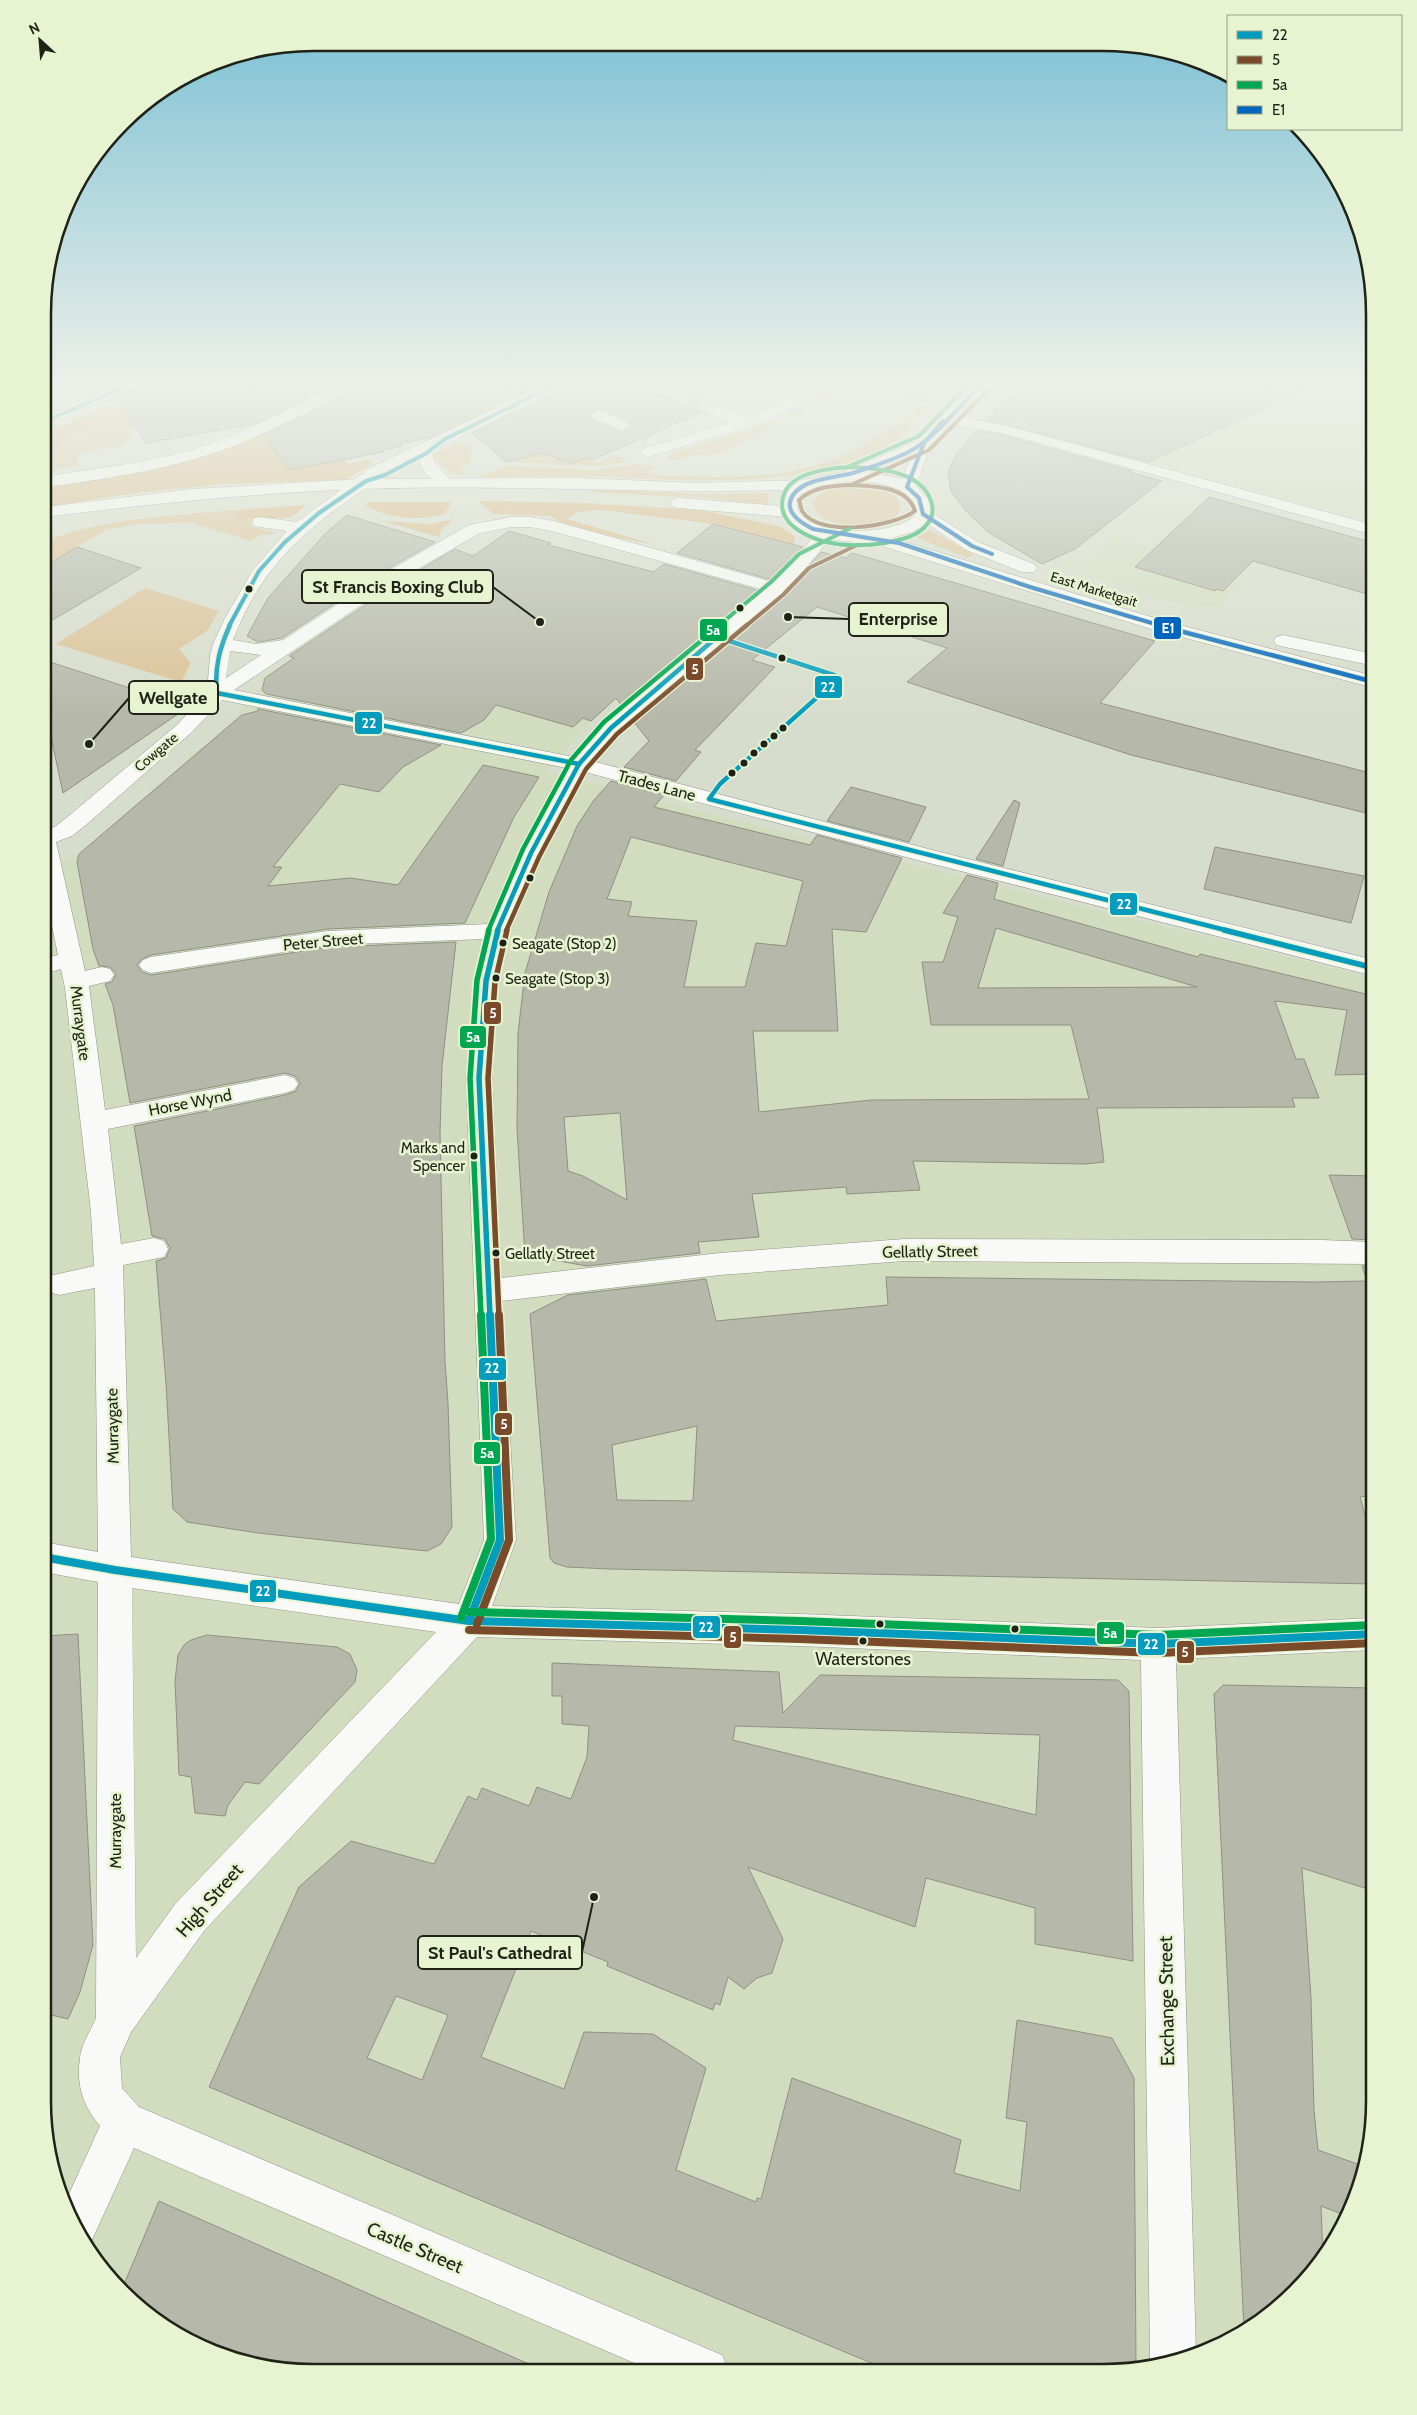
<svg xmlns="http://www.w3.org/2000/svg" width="1417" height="2415" font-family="Cabin,sans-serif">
<rect width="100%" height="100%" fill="#d7ddcc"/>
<g fill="#d2dcbe">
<polygon points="1035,384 1374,384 1374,523 978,415 990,403"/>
<polygon points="1115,537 1240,574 1244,577 1227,595 1221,607 1195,607 1149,596 1084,575 1057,565 1109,554 1100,546"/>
<polygon points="679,642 590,723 545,772 961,877 1374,978 1374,2119 1354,2205 1319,2266 1268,2316 1207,2352 1103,2372 279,2370 210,2352 149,2316 98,2266 63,2205 43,2101 44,867 51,863 80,855 235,717 261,687 260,681 296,655"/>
</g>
<g fill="#dbc297">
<path d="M840,384H879L924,397L928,401C912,402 913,398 899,392C879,384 856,387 836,393L719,454L692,456L675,461L667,459L671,453L768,424L807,405L820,393Z"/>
<path d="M915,405H932L907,427L911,428C903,434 895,442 886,446C795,493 679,479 580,476C546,476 511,477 477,477L507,466L596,470L638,464L657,467L649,472L656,475C718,478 786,481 844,455C868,444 890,428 913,414Z"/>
<polygon points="91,429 128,430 131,435 124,445 76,454 79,465 45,472 45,456 55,452 61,441 74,438"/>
<path d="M457,442L471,447V463L461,469L465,476C449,473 442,468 432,455Z"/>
<polygon points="540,451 571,464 585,458 598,463 616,455 628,462 595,466 507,462 536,455"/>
<path d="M851,486C865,487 896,488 900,505C901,510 898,515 893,518C875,530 819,530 813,504C819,489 837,488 851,486Z"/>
<polygon points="592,489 706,494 770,493 767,505 705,498 591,492"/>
<path d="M237,510V519L256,518L250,526L276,533L271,535L264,534L250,541L192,523L137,524L106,530L54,561H44V542C104,517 173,516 237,510Z"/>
<polygon points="930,530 974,555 967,558 916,537"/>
<polygon points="145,588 219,611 208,630 179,649 191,663 181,682 56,644"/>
</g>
<g fill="#d8b884">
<path d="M159,384H194L132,413L131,420L134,426C121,434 105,426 91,429C81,432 71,438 61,441L55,452L45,456V432Z"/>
<polygon points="280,428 273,448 289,470 344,459 348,464 369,459 373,464 345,480 224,484 128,494 45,507 45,488 146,472 202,457"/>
<polygon points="479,501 581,503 701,510 782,527 795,537 793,545 713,524 601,510 577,512 567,519 656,545 609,536 561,523 551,516 493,514"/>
<path d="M368,502H451L445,514C417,521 391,519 366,506Z"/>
<polygon points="306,505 293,516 287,518 237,519 237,510"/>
<polygon points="453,519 441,530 439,537 382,521 431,524"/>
</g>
<g fill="#b6b8aa" stroke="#8f9183" fill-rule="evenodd">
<polygon points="141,384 337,384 255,424 146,443 117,397 138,389"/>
<polygon points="362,384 542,384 429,438 400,444 402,446 383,450 384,452 289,470 263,435 359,389"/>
<path d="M567,384H630L703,412L592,460L585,458L571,464L544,453L507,462L472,433L564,389ZM599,408L629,421L633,426L622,433L592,420L588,415Z"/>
<polygon points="1045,384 1316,384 1149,462 986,420 1003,401"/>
<polygon points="977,430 1002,435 1132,471 1129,472 1162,481 1075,549 1042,564 988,532 966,511 951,491 948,472 957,453"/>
<polygon points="1209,497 1374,543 1374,596 1253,561 1223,591 1216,589 1215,591 1135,567"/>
<polygon points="347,515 435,542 389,568 282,638 258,642 247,636 268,598 325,534"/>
<polygon points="713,524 803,547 772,580 677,553"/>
<polygon points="509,531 551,543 548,545 654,572 664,564 760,591 622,706 616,698 591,721 583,718 573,727 496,705 484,720 461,733 266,694 262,690 265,678 294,658 289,656 403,580 455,549 473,556"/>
<polygon points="77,547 141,568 44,625 44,567"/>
<polygon points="821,552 846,558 852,553 1155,641 1100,703 1374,774 1374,815 1131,755 907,682 947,648 817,607 752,660 775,667 695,750 701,752 676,781 624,767 649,741 634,722 750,625 781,596"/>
<polygon points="44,660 188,707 63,793 44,704"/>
<polygon points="258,709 441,745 403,767 379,792 340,784 273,867 282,867 268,886 350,878 398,885 483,765 539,777 514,817 465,923 328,929 151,955 142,959 137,965 142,972 151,975 328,947 456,942 442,1066 440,1132 445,1361 448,1403 452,1527 441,1544 427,1551 258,1533 187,1522 173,1509 166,1383 156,1261 166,1258 170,1248 165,1239 152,1236 134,1126 285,1095 296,1091 300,1083 295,1076 285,1073 130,1103 113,1005 105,984 112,982 116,974 110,967 99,966 93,949 77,862 79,854 242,715 258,711"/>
<path d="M611,781L664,795L654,807L810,845L817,835L902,858L866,932L832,929L838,1031H753L759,1112L871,1100L1089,1099L1071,1025H931L922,962H943L958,917L943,913L967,875L998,883L994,899L1198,957L1200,954L1374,996V1074L1335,1075L1347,1010L1275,1001L1296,1059H1304L1319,1098H1292L1295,1107L1097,1108L1104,1162L1086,1164L913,1161L920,1190L847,1194L846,1187L752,1194L759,1237L698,1242L700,1253L587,1266L525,1255L517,1129L518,1033L525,973L549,892L577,826L594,800ZM631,837L803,881L786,946L756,943L745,987H684L697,921L628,916L632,902L607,899ZM996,928L1197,987L978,988ZM620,1113L627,1200L583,1176L568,1171L564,1117Z"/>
<polygon points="851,787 926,807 909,842 827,821"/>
<polygon points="1014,800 1020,803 1003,866 976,859"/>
<polygon points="1215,847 1364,876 1351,923 1204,889"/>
<polygon points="1329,1175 1374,1176 1374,1240 1352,1239"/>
<path d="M1362,1266H1374V1495L1360,1497L1374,1548V1584L609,1569L567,1567L554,1563L550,1558L530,1314L568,1295L706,1279L716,1321L888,1305L886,1277L1314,1282L1367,1281ZM697,1426L693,1501L617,1500L612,1445Z"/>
<polygon points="78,1634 93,1945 80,1992 68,2019 43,2013 43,1636"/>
<polygon points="207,1635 337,1647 350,1654 357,1670 355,1682 259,1784 245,1782 228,1805 225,1816 195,1813 191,1777 179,1775 175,1681 178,1655 184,1645 191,1640"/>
<path d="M552,1663L779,1672L783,1713L820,1675L1118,1680L1129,1691L1133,1961L1035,1944V1908L926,1878L915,1927L748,1867L783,1939L772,1973L757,1978L744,1989L728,1977L720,2005L715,2003L713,2010L607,1966L608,1962L531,1931L481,2057L564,2089L584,2032L653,2034L706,2068L676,2170L756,2202L757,2198L761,2199L792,2078L961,2140L954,2173L1020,2191L1027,2122L1006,2118L1017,2020L1112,2038L1134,2078L1136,2366L1103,2372H893L209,2087L299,1887L351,1841L434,1864L468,1796L477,1800L482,1788L529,1806L537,1787L571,1799L587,1757L589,1726L562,1724V1696H552ZM735,1726L1040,1735L1036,1815L733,1740ZM396,1996L448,2015L422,2080L367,2058Z"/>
<polygon points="1223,1685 1374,1688 1374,1891 1302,1868 1311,1998 1314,2110 1318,2150 1363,2166 1354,2205 1347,2216 1321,2206 1323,2258 1319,2266 1268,2316 1244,2330 1214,1694"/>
<polygon points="159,2201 410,2312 545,2371 279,2370 210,2352 149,2316 122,2289"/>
</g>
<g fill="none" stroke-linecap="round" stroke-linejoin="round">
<g stroke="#b2b8a8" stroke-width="16" stroke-dasharray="16 8" stroke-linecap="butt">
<polyline points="685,399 711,409"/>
<polyline points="623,426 647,436"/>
</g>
<defs>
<g id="minor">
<polygon points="103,384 124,384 129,388 122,392 105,387"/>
<path d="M341,384H360L358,387C312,409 268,434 220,451C165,470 102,480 45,487V477C93,468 144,464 191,450C244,435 292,407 341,384Z"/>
<path d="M546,384H565L563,387L431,451L436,465L454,483L452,486H440C431,478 420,470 418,457C406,463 394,467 383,474C374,479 366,489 356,495C298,535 259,572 233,640L256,644L283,640L390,570L469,525L511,517H530L554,521L773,582L798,557L819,529H831L833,533C772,623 665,679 592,761L940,852L1374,960V976L925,862L585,772L542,853L509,931L498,981L492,1078L501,1278L720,1253L904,1239L1322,1240L1374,1242V1264L904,1261L720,1275L502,1301L516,1540L492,1606L800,1614L1158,1628L1374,1618V1650L1176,1659L1196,2354L1152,2363L1150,2359L1141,1660L800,1646L477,1637L204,1931L131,2032L120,2057L122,2088L139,2107L722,2355L729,2371H653L134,2148L91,2242L86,2245L64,2205L100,2126C83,2106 76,2085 80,2058C81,2045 91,2030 96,2018L98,1582L43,1572V1542L98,1552L95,1288L59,1295L49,1292L45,1284L49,1276L94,1266L91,1212L65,988L61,969L44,974V958L58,955L44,887V832L56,826L71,814L178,724L207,692L210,656L213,644L224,620L253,570L287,531L254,526L252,522L254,518L260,517L297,522L370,468ZM511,527H530L552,531L764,590L604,724L574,757L234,690L402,578L480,533ZM230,651L261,655L226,678ZM222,700L567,768L520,853L489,924L328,931L151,957L143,960L139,965L143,970L151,973L328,945L484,939L474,981L466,1078L484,1540L459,1604L131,1557L123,1265L164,1257L168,1249L164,1241L154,1238L121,1244L108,1129L285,1093L294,1090L298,1084L294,1078L285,1075L105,1110L89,986L110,981L114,975L110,969L102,967L85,971L56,842L72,836L87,824L192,732ZM132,1588L436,1632L176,1903L136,1958Z"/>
<polygon points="658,384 673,384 674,388 692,399 685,403 663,394"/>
<polygon points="807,384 825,384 787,410 760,423 648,457 640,452 642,449 731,423 706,412 704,409 706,406 716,406 745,418 770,408"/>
<polygon points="911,384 938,384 974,392 976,395 969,399 913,387"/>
<polygon points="973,384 1018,384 1011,388 978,391 973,390 971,387"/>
<polygon points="1364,384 1374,384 1374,389 1366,387"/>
<polygon points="598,410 628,423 631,426 623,431 593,418 590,415"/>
<polygon points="945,414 1008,426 1374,525 1374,535 1002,433 940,422 937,419"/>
</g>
<g id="major">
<polygon points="120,384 139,384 137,387 45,425 45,416"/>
<path d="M974,384H989L931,444L916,486L930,502L932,513L978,542L1034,564L1037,568L1034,572H1022L966,550L926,523L912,532L892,538L1161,620L1374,676V688L1148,628L882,546C851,538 808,546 787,517L678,508L672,506L670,503L672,500L678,498L782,506L783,497L788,490C645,494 503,484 361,489C255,493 150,504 44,517L45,507L193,489L361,479L579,478L695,483L803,480L844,472L919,440ZM912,454L902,479L869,472ZM849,481C873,482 898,482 914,502L915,515C888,543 774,532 801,494L818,486Z"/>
<polygon points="1283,635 1374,654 1374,666 1276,645 1274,641 1276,637"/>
</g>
</defs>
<use href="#minor" stroke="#919588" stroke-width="1"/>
<use href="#major" stroke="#919588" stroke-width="1"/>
<use href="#minor" fill="#f9faf7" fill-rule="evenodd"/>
<use href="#major" fill="#f9faf7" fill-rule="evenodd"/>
<defs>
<g id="bus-1-far3">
<polyline points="45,421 132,384"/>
<polyline points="229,626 259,571 285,542 319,513 366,481 385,475 425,454 445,439 558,384"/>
</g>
<g id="bus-1-far2">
<path d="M230,625C220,647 214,668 217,693L579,764"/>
<polyline points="497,931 531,853 579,764 611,728 717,637 840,677 720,784 709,799 1229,931"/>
</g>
<g id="bus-1-far1">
<polyline points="1224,930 1374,968"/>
<polyline points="490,1316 479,1078 486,981 498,930"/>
</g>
<g id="bus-1">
<polyline points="43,1557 115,1570 469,1621 800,1630 1158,1644 1374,1634"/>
<polyline points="469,1621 500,1540 490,1315"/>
</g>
<g id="bus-2-far3">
<polyline points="853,484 929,450 988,390"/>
<path d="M849,485C871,486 907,485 915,511C893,527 819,538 802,511C801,508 800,503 799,500C813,487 831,486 849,485Z"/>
<polyline points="746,626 783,595 809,568 857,545"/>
</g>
<polyline id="bus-2-far2" points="506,931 539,857 586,769 617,734 747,625"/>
<polyline id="bus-2-far1" points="499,1316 488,1078 495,982 507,930"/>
<g id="bus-2">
<polyline points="477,1624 509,1540 499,1315"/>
<polyline points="469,1630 800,1639 1158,1653 1374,1643"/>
</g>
<g id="bus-3-far3">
<path d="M848,467C875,468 921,470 931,501C934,509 933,516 928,523C918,537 900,540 885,543C858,547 828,547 803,533C792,527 782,518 782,504C783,473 824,469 848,467Z"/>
<polyline points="845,468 919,436 969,384"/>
<polyline points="718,626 771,582 799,554 849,529"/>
</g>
<polyline id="bus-3-far2" points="488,931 523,849 571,760 604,722 720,625"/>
<polyline id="bus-3-far1" points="481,1316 470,1078 477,980 489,930"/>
<g id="bus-3">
<polyline points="469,1612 800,1621 1158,1635 1374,1625"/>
<polyline points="461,1618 491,1539 481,1315"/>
</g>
<g id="bus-4-far1">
<path d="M982,384C955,409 934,442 900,456C884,463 868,468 853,473C835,478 805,478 793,495C782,511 801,523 813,529L899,543L1030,587L1162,626"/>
<polyline points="943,421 924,443 907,487 919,498 923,514 972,546 992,554"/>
</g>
<polyline id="bus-4" points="1157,625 1374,682"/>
</defs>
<use href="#bus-1-far3" stroke="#e7f3d1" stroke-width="6"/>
<use href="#bus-1-far2" stroke="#e7f3d1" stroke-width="7"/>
<use href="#bus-1-far1" stroke="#e7f3d1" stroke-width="9"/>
<use href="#bus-1" stroke="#e7f3d1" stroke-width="11"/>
<use href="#bus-2-far3" stroke="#e7f3d1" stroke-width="6"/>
<use href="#bus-2-far2" stroke="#e7f3d1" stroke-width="7"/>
<use href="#bus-2-far1" stroke="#e7f3d1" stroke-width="9"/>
<use href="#bus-2" stroke="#e7f3d1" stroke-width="11"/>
<use href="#bus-3-far3" stroke="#e7f3d1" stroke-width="6"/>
<use href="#bus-3-far2" stroke="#e7f3d1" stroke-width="7"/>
<use href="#bus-3-far1" stroke="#e7f3d1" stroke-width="9"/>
<use href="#bus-3" stroke="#e7f3d1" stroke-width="11"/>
<use href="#bus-4-far1" stroke="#e7f3d1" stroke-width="6"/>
<use href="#bus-4" stroke="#e7f3d1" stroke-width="7"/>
<use href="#bus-1-far3" stroke="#039cbc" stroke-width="4"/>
<use href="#bus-1-far2" stroke="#039cbc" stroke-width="4.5"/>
<use href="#bus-1-far1" stroke="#039cbc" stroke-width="5.5"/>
<use href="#bus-1" stroke="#039cbc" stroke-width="8"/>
<use href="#bus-2-far3" stroke="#7a4b2a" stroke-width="4"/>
<use href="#bus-2-far2" stroke="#7a4b2a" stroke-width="4.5"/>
<use href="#bus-2-far1" stroke="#7a4b2a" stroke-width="5.5"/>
<use href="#bus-2" stroke="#7a4b2a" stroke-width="8"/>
<use href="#bus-3-far3" stroke="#00a651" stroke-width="4"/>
<use href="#bus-3-far2" stroke="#00a651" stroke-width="4.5"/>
<use href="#bus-3-far1" stroke="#00a651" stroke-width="5.5"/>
<use href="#bus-3" stroke="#00a651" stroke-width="8"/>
<use href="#bus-4-far1" stroke="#0065bd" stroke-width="4"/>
<use href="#bus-4" stroke="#0065bd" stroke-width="4.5"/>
</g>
<linearGradient id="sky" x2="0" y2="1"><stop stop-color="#78bfd4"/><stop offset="0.53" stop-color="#edf0e8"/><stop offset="1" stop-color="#edf0e8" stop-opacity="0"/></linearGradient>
<rect width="1417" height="722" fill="url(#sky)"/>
<g fill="#1f2317" stroke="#e7f3d1" stroke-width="2">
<circle cx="249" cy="589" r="4.5"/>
<circle cx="740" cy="608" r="4.5"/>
<circle cx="782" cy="658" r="4.5"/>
<circle cx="783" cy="728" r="4.5"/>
<circle cx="774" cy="736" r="4.5"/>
<circle cx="764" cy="744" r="4.5"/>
<circle cx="754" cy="753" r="4.5"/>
<circle cx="744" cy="763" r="4.5"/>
<circle cx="732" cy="773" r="4.5"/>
<circle cx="530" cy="878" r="4.5"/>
<circle cx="503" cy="943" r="4.5"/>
<circle cx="496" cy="978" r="4.5"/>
<circle cx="474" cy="1156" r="4.5"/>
<circle cx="496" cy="1253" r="4.5"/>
<circle cx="880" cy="1624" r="4.5"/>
<circle cx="1015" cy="1629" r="4.5"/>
<circle cx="863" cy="1641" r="4.5"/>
</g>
<g text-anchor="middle" stroke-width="5" stroke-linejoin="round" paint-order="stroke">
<g font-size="14" fill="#1f2317" stroke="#e7f3d1">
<text transform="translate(1094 589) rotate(17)" y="5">East Marketgait</text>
<text transform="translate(156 752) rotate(-40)" y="5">Cowgate</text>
</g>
<g font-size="15" fill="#1f2317" stroke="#e7f3d1" text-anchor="start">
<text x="512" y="949">Seagate (Stop 2)</text>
<text x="505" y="984">Seagate (Stop 3)</text>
<text x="465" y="1153" text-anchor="end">Marks and<tspan x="465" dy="18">Spencer</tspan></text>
<text x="505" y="1259">Gellatly Street</text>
</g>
<g font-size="16" fill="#1f2317" stroke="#e7f3d1">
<text transform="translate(657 785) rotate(15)" y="6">Trades Lane</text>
<text transform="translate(323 941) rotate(-5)" y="6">Peter Street</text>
<text transform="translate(81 1023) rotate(83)" y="6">Murraygate</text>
<text transform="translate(190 1102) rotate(-11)" y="6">Horse Wynd</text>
<text transform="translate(930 1251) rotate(-1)" y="6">Gellatly Street</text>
<text transform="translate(112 1426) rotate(-91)" y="6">Murraygate</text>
<text transform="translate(115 1831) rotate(-90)" y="6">Murraygate</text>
</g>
<g font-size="18" fill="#1f2317" stroke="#e7f3d1">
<text x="863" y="1665">Waterstones</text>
</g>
<g font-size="19" fill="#1f2317" stroke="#e7f3d1">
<text transform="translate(209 1900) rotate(-49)" y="7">High Street</text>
<text transform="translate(1166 2001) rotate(-91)" y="7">Exchange Street</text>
<text transform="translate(415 2247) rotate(23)" y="7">Castle Street</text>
</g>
</g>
<path d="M0 0H1417V2415H0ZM314 51H1103A263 263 0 0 1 1366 314V2101A263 263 0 0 1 1103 2364H314A263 263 0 0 1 51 2101V314A263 263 0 0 1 314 51Z" fill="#e7f3d1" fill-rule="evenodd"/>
<path fill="none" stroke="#1f2317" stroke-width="2.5" d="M314 51H1103A263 263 0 0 1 1366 314V2101A263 263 0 0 1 1103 2364H314A263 263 0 0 1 51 2101V314A263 263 0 0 1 314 51Z"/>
<path fill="none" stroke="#1f2317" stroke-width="2" d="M540 622L493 587M788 617L849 619M89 744L129 698M594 1897L582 1952"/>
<g fill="#1f2317" stroke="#e7f3d1" stroke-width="2">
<circle cx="540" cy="622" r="5"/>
<circle cx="788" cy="617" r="5"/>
<circle cx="89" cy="744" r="5"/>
<circle cx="594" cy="1897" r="5"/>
</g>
<g fill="#e7f3d1" stroke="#1f2317" stroke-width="2">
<rect x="302" y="570" width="191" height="33" rx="5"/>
<rect x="849" y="603" width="99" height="33" rx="5"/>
<rect x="129" y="681" width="89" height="33" rx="5"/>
<rect x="418" y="1936" width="164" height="33" rx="5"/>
</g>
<g font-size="18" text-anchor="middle" font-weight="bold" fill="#1f2317">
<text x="398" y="593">St Francis Boxing Club</text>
<text x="898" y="625">Enterprise</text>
<text x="173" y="704">Wellgate</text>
<text x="500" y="1959">St Paul's Cathedral</text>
</g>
<g stroke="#e7f3d1" stroke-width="2">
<rect x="1153" y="616" width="29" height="24" rx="5" fill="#0065bd"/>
<rect x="699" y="618" width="29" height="24" rx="5" fill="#00a651"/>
<rect x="685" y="657" width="19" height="24" rx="5" fill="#7a4b2a"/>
<rect x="814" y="675" width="29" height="24" rx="5" fill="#039cbc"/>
<rect x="354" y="711" width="29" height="24" rx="5" fill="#039cbc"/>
<rect x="1109" y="892" width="29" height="24" rx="5" fill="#039cbc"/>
<rect x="483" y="1001" width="19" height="24" rx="5" fill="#7a4b2a"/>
<rect x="459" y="1025" width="28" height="24" rx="5" fill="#00a651"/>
<rect x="478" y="1357" width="29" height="24" rx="5" fill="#039cbc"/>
<rect x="494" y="1412" width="19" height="24" rx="5" fill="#7a4b2a"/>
<rect x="473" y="1441" width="28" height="24" rx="5" fill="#00a651"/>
<rect x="249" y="1579" width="28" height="24" rx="5" fill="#039cbc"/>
<rect x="692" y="1615" width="29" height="24" rx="5" fill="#039cbc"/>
<rect x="1096" y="1621" width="29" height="24" rx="5" fill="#00a651"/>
<rect x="723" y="1625" width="19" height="24" rx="5" fill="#7a4b2a"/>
<rect x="1137" y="1632" width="29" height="24" rx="5" fill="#039cbc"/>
<rect x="1176" y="1640" width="19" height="24" rx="5" fill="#7a4b2a"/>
</g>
<g font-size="14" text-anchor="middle" font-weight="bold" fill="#fff">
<text x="1168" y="633">E1</text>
<text x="713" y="635">5a</text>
<text x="695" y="674">5</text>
<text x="828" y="692">22</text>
<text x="369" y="728">22</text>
<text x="1124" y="909">22</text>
<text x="493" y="1018">5</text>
<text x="473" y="1042">5a</text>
<text x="492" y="1373">22</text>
<text x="504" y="1429">5</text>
<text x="487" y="1458">5a</text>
<text x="263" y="1596">22</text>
<text x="706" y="1632">22</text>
<text x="1110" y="1638">5a</text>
<text x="733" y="1642">5</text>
<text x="1151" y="1649">22</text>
<text x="1185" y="1657">5</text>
</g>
<rect x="1227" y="15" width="175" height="115" fill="#e7f3d1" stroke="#97a087"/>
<rect x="1237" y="31" width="25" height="8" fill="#039cbc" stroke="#97a087"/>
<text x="1272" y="40" font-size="15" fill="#1f2317">22</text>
<rect x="1237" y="56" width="25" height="8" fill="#7a4b2a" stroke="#97a087"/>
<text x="1272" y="65" font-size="15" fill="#1f2317">5</text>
<rect x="1237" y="81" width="25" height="8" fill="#00a651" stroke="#97a087"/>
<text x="1272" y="90" font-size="15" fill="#1f2317">5a</text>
<rect x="1237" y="106" width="25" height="8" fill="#0065bd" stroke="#97a087"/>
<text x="1272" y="115" font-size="15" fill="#1f2317">E1</text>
<g transform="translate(40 40) rotate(334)" stroke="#e7f3d1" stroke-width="4" paint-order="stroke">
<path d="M0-4L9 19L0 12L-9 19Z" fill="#1f2317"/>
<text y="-8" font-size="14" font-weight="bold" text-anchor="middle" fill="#1f2317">N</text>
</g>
</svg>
